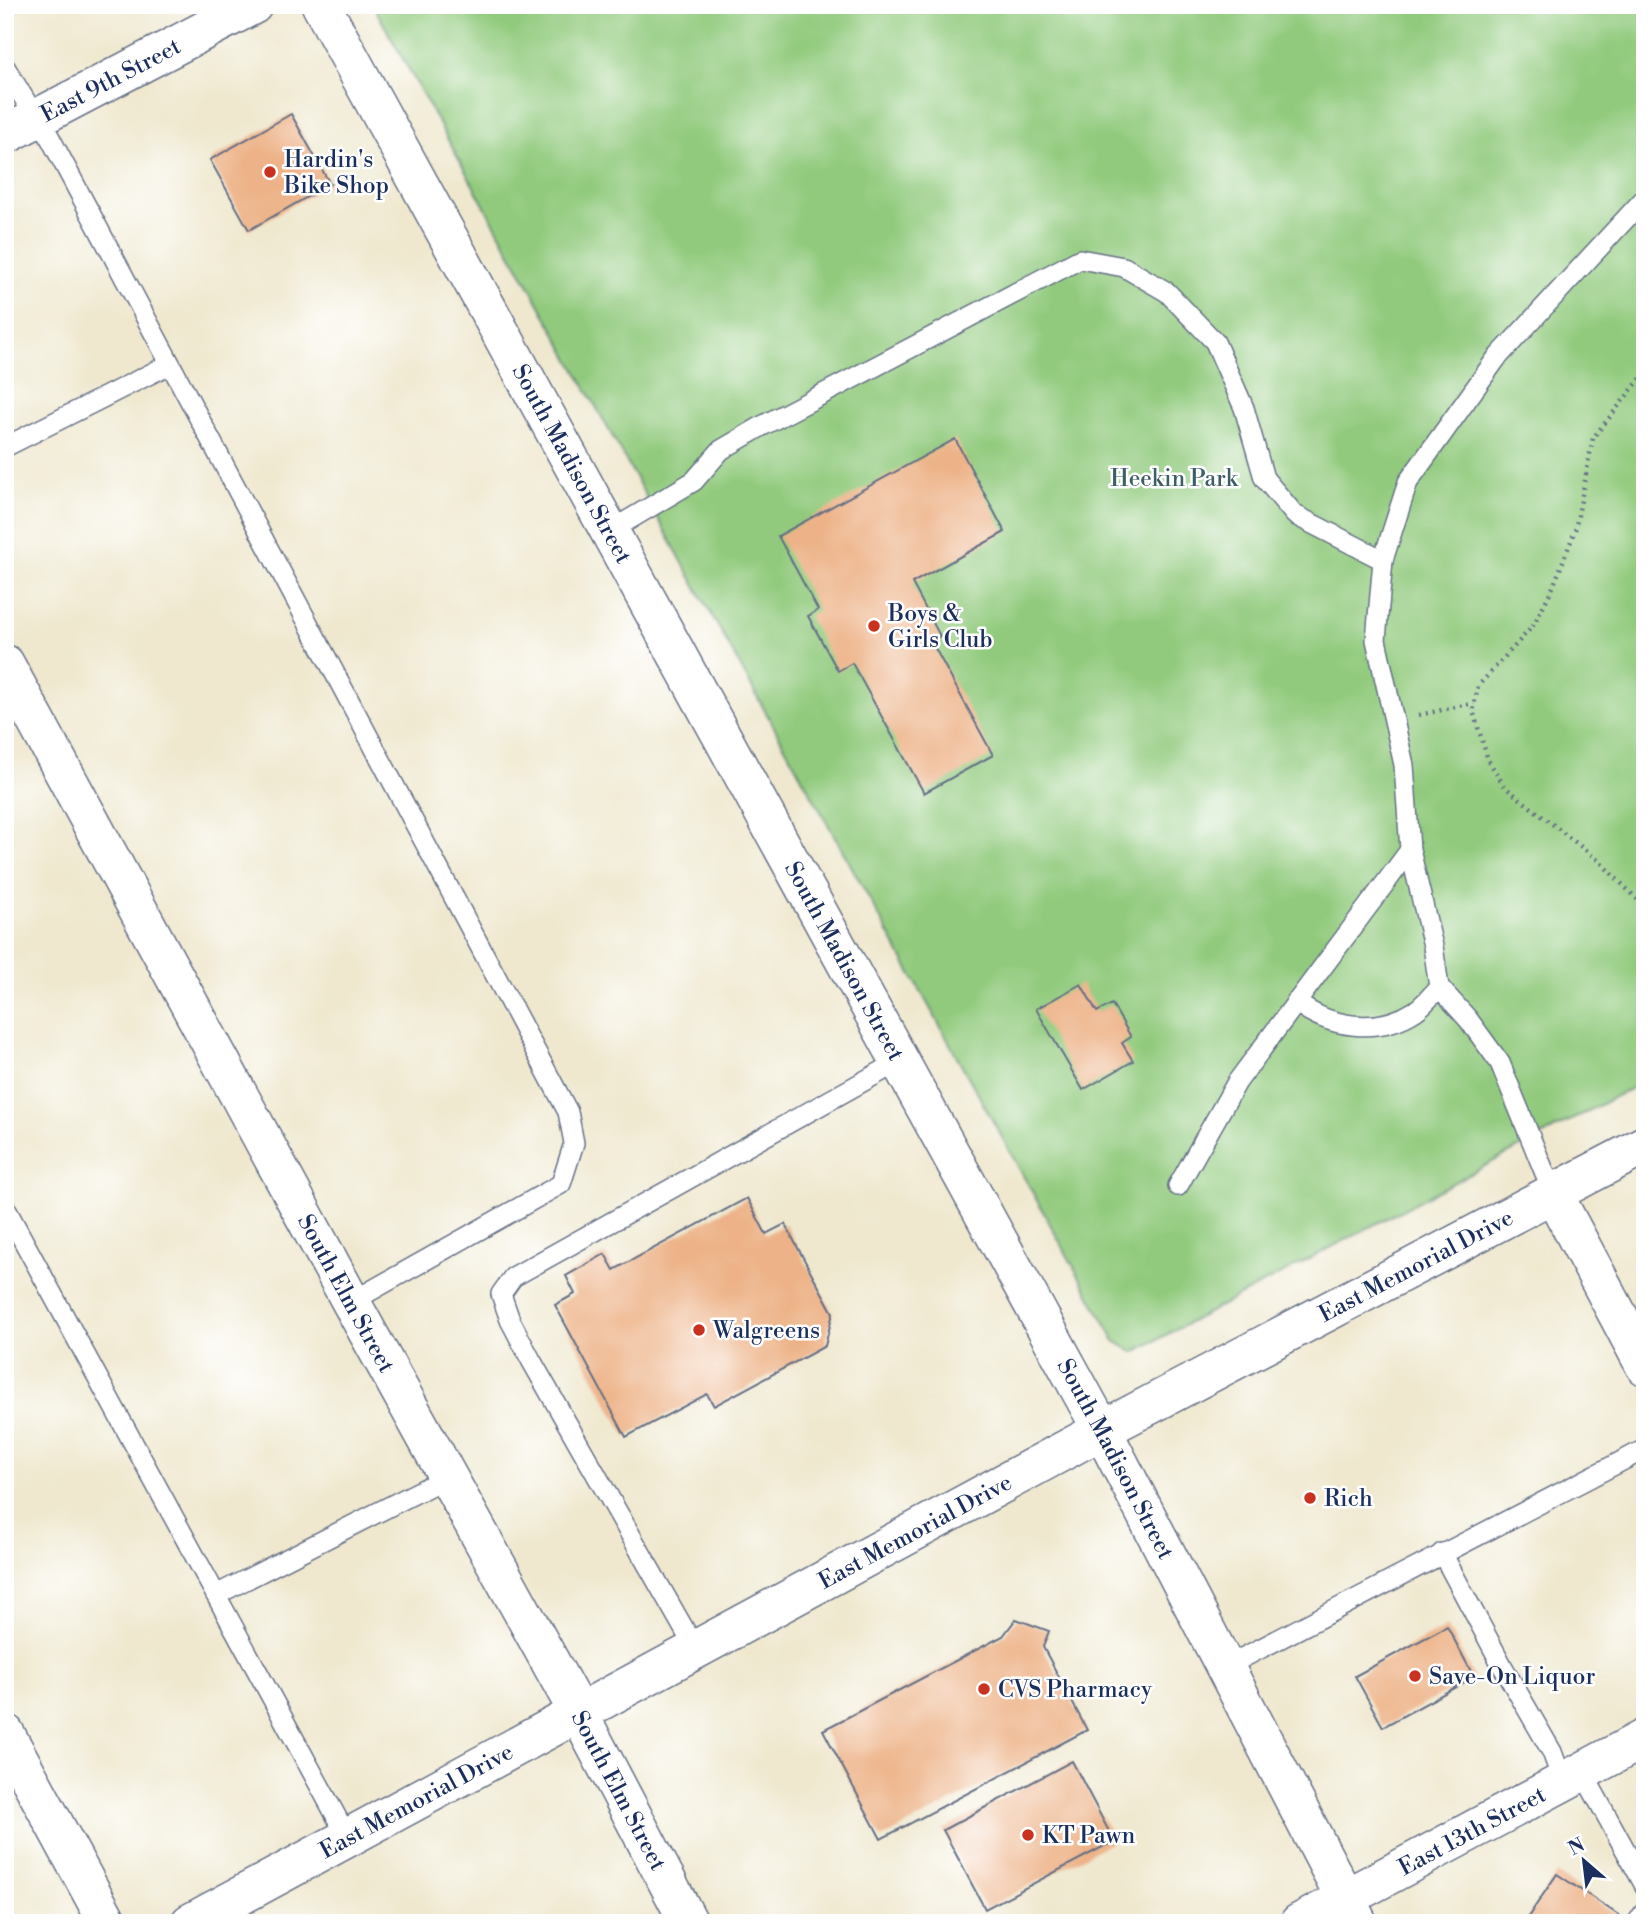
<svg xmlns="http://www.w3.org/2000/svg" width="1650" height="1928" font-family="'Libre Bodoni',serif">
<rect width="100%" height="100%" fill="#fff"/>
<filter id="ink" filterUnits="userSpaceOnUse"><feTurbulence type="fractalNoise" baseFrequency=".0143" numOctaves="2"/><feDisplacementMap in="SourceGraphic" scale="14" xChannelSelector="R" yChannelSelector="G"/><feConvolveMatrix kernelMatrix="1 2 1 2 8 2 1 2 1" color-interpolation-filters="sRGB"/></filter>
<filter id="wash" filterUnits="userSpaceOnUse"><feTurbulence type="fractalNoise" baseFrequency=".00686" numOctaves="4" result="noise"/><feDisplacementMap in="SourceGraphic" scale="28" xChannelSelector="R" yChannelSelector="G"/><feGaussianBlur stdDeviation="1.57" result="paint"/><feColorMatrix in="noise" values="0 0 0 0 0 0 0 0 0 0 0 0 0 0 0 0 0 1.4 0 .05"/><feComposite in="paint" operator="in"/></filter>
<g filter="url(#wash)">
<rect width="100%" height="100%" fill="#efe8cf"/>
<polygon fill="#91ca7d" stroke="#567c6e" stroke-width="2" points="373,5 1645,5 1645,1081 1134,1352 1115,1341"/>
<g id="blocks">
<g fill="#edb287">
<polygon points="291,114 330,184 249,230 210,160"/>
<polygon points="955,439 1005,532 912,583 940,636 931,641 993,755 924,793 852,663 838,671 808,616 818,610 778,536"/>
<polygon points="1081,984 1097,1012 1112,1004 1131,1037 1122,1043 1133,1061 1083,1090 1036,1009"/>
<polygon points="747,1198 766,1234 785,1224 833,1313 825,1346 714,1406 707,1394 626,1437 555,1305 575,1294 566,1276 605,1254 614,1270"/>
<polygon points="1016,1619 1049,1631 1043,1647 1087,1730 881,1839 823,1730 1003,1636"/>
<polygon points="1447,1626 1474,1677 1383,1727 1355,1676"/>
<polygon points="1072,1761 1114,1841 985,1909 943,1830"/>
<polygon points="1557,1874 1626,1920 1624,1923 1524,1923"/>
</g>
</g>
</g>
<g filter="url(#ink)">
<use href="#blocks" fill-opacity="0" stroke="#657086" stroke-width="2"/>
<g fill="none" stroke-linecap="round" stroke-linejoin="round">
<defs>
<g id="service">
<polyline points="5,67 28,105 39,117 568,1112 574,1143 561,1184 351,1302"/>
<polyline points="5,447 170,364"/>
<polyline points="610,531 694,481 721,450 762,426 1080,259 1124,267 1167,292 1215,342 1244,408 1264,478 1295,515 1383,560"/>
<path d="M1296,1002C1329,1028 1378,1035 1415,1011C1424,1005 1432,995 1439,987"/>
<polyline points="1178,1186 1237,1082 1410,850"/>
<polyline points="1553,1193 1500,1063 1468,1019 1439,987 1433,946 1410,850 1404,765 1376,640 1383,560 1408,482 1496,359 1645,198"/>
<polyline points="5,1207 348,1838"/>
<polyline points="1442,1553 1503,1667 1552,1752 1563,1782"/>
<polyline points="216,1595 447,1477"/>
<polyline points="696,1650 531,1360 510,1320 501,1294 513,1277 900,1061"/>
<polyline points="1225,1667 1645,1449"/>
<polyline points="1582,1771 1645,1886"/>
<polyline points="1637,1923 1645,1911"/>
</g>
<g id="minor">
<path id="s1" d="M5,135L253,5"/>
<path id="s2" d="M5,664L351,1302L579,1714L689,1923"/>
<polyline points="1553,1193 1645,1366"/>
<polyline points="5,1733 108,1923"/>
<path id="s3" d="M1299,1923L1645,1738"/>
</g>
<g id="secondary">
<path id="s4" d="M321,5L1102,1430L1358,1923"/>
<path id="s5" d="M190,1923L1102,1430L1645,1145"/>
</g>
</defs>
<use href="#service" stroke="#657086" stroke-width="22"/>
<use href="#minor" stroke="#657086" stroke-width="41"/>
<use href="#secondary" stroke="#657086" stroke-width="41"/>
<g stroke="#657086" stroke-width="4.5" stroke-dasharray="2 5" stroke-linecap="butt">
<polyline points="1645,373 1593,438 1575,531 1553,587 1533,626 1478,686 1473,711 1488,760 1505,787 1598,860 1645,907"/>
<polyline points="1419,715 1474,703"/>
</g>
<use href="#service" stroke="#fff" stroke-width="19"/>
<use href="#minor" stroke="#fff" stroke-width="38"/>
<use href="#secondary" stroke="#fff" stroke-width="38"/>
</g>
</g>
<g fill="#c8321e" stroke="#fff" stroke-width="2.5">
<circle cx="270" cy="172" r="7"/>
<circle cx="874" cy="626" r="7"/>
<circle cx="699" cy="1330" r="7"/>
<circle cx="1310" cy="1498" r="7"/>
<circle cx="1415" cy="1676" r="7"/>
<circle cx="984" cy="1689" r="7"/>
<circle cx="1028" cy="1835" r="7"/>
</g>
<g text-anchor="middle" stroke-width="5" stroke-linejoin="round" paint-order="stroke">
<g font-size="23" fill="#1b2f5e" stroke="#fff">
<text dy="8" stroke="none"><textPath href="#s1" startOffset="119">East 9th Street</textPath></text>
<text dy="8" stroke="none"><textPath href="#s4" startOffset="523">South Madison Street</textPath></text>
<text dy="8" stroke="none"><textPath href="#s4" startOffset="1090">South Madison Street</textPath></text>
<text dy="8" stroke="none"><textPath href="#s5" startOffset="1391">East Memorial Drive</textPath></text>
<text dy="8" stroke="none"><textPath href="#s2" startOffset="716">South Elm Street</textPath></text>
<text dy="8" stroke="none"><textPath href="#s4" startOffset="1657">South Madison Street</textPath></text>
<text dy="8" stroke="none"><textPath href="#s5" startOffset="824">East Memorial Drive</textPath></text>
<text dy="8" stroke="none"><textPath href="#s2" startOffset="1283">South Elm Street</textPath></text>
<text dy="8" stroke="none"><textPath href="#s5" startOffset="257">East Memorial Drive</textPath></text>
<text dy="8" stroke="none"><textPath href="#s3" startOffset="196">East 13th Street</textPath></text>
</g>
<g font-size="23" fill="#1b2f5e" stroke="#fff" text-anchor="start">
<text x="284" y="167">Hardin's<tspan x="284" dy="26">Bike Shop</tspan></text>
<text x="888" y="621">Boys &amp;<tspan x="888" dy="26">Girls Club</tspan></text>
<text x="713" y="1338">Walgreens</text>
<text x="1324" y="1506">Rich</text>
<text x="1429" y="1684">Save-On Liquor</text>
<text x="998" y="1697">CVS Pharmacy</text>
<text x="1042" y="1843">KT Pawn</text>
</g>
<g font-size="23" fill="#3e5e67" stroke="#fff">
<text x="1174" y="486">Heekin Park</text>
</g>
</g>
<rect width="1650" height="1928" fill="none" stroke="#fff" stroke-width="28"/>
<g transform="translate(1584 1861) rotate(332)" stroke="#ffffff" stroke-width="5" paint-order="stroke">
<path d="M0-5L12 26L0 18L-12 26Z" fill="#1b2f5e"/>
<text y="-10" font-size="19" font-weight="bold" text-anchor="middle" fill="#1b2f5e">N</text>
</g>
</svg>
